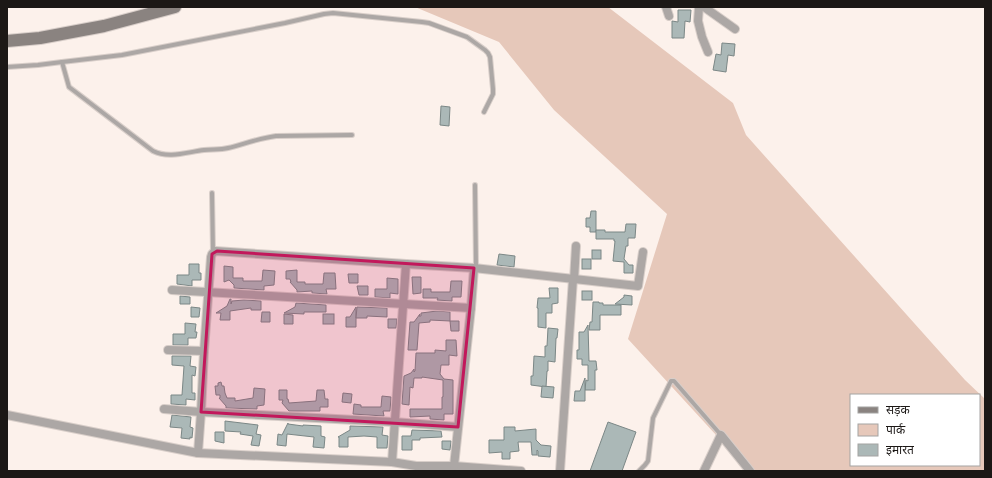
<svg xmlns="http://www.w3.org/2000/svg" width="992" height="478" font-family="Commissioner,'Noto Sans Devanagari',sans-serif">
<rect width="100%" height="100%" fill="#fcf1eb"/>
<path fill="#e6c8ba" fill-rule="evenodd" d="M415,7H608L733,103L746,135L965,380L985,399V471H749L628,339L667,214L554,110L499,42ZM851,395H979V465H851Z"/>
<g fill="#abb8b7" stroke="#7b8786">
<polygon points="678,10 691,10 690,22 685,21 684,38 672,38 672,21 678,22"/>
<polygon points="722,43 735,44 734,56 728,55 726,72 713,70 716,54 721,55"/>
<polygon points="441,106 450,107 449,126 440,125"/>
<polygon points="591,211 596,211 596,232 590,232 590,227 586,227 586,218 590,218"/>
<polygon points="626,224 636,224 635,238 628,238 628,246 626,246 624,259 629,265 633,265 633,273 624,273 624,262 613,261 615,241 614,241 614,239 596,239 596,230 605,230 605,232 625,232"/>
<rect x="592" y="250" width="9" height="9"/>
<polygon points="499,254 515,256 514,267 497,265"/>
<rect x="582" y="259" width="9" height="10"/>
<polygon points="189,264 199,264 199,273 201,273 201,280 192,280 192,286 177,284 177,275 189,275"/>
<polygon points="224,266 233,267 233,278 243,278 243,281 262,281 263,270 275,271 274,285 264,286 264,290 234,288 234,285 229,280 224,282"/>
<polygon points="297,270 297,282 305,282 305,284 323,284 324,273 335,273 336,289 326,289 327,294 312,293 312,291 297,292 297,290 290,282 291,282 290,279 286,279 286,271"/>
<polygon points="348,274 358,274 358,283 349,283"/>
<polygon points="412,277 421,277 421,293 413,294"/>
<polygon points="387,278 398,279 398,294 390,293 390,298 375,297 375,289 387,289"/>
<polygon points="451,281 462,281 461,297 452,297 452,301 437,300 438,298 423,298 423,289 431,289 431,292 450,292"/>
<polygon points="357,286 368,286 368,295 359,295"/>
<polygon points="549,288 558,288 558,303 552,304 552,313 546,313 546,328 538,327 538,308 537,308 538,298 550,298"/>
<rect x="582" y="291" width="10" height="9"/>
<polygon points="624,295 632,296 632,305 615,304 624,297"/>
<polygon points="180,296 190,297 190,304 180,304"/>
<polygon points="230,299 231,299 231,304 232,301 244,300 261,301 261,310 251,310 251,308 230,311 230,320 220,320 221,313 216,313 227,306"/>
<polygon points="593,302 599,302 599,303 603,303 603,305 621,305 621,315 600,315 600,330 589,330 590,322 592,322"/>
<polygon points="296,303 326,305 326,312 304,312 304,314 284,313 295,307"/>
<polygon points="191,307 200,308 199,317 191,317"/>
<polygon points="356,307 356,327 346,327 346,317 350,317"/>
<polygon points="357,307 387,308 387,317 367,316 367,318 356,318"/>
<polygon points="437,311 450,312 450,321 430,320 430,322 419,323 417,350 408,350 410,322 414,322 420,314 419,316 421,316 421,313"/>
<polygon points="262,312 270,312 270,322 261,322"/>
<polygon points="284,314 293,315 293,324 284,324"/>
<rect x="323" y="314" width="11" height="10"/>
<polygon points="388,319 397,319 396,328 388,328"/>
<polygon points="450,321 459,321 459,331 451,331"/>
<polygon points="185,323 196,324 195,332 197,332 196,338 188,338 188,345 173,345 173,334 185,334"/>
<polygon points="588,325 589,361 596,361 597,370 595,370 595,390 585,390 586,380 588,381 588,365 582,365 582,359 577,359 577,350 579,350 579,332 584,332"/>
<polygon points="548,328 558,329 557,338 556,338 555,362 548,361 548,371 547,371 546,387 531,385 531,376 533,376 534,356 545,357 545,346 547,346"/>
<polygon points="446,340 456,340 457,356 449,355 449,365 441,365 440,374 444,379 453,380 453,414 444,414 444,420 430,419 430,416 410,417 410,409 442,409 442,397 443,397 443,380 422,377 422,378 414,378 413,388 410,387 409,405 402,404 404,376 411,373 414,369 414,372 415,371 416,353 435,353 435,350 446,351"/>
<polygon points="172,356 191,356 190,366 196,367 195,376 192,375 192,393 195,393 195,400 186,399 186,405 171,404 171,395 182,395 184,366 172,365"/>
<polygon points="585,378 585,401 574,401 575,391 580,391"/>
<polygon points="221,382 222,386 224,386 225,393 227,398 235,398 235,401 253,398 254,388 265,389 264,405 257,406 257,409 226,408 226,406 219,398 220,398 220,395 216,395 215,386 218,386 218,383"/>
<polygon points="542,386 554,387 553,398 541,397"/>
<polygon points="279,390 287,390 287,399 288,399 289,403 316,401 317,390 324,390 325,399 328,399 328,407 320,407 320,411 289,411 282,403 283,400 279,400"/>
<polygon points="343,393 352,394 351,403 342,402"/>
<polygon points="382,396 391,397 390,411 383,411 384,416 353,414 354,404 361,405 361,407 381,407"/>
<polygon points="172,415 191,417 190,427 193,428 192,438 190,437 190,439 181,438 182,428 170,427"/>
<polygon points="225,421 258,425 256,434 261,435 259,446 251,445 253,436 240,434 241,432 225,431"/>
<polygon points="608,422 636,432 622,471 590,471"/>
<polygon points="288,423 288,424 303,426 303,425 321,426 321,436 325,437 324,448 313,447 314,437 287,434 286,446 277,445 278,434 282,435"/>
<polygon points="350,426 383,427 382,435 388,436 387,448 377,448 377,437 364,436 348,437 348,447 339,447 339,437 338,437 350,430"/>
<polygon points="504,427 515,427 515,431 536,429 536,440 541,445 551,446 550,457 538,456 538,451 537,450 537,455 532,455 531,442 518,442 519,451 510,452 510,459 502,459 502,452 489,453 489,440 504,440"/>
<polygon points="412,430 441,431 442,437 420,438 420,440 412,440 412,450 402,450 402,436 411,436"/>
<polygon points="215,432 224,432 224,443 215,441"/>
<polygon points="442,441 451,441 450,450 442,449"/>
</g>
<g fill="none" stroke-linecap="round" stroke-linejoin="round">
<defs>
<g id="lane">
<path d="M62,62L69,87L153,151C169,159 187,152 204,150C212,149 220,150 228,148C244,144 260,138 276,136L352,135"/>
<polyline points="7,67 38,65 62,62 122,55 285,23 324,14 333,13 422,22 429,23 467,37 485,50 488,53 490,57 493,89 493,94 484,112"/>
<polyline points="475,185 476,268"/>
<polyline points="212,193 213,252"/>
<polyline points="639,471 645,465 648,461 653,418 671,381 674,381 721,435"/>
</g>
<g id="street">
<polyline points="666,7 669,16"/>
<polyline points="699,7 698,21 702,37 708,52"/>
<polyline points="704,7 735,29"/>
<polyline points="574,280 576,246"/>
<polyline points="172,290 471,308"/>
<polyline points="168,350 204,351"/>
<polyline points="164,409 201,412 394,422 458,427"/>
<polyline points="7,415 198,453 392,462 416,466 454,466 521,471"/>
<polyline points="198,453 201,412 204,351 211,257 212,254 215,251 406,264 474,268 638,286 643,252"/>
<polyline points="392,462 406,264"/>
<polyline points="454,466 471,308 474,268"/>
<polyline points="560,471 573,279"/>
<polyline points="704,471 721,435 750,471"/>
</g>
<polyline id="secondary" points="7,41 40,38 104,26 175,7"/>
</defs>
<use href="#lane" stroke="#d8cec9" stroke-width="6"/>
<use href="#street" stroke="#d8cec9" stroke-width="10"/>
<use href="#secondary" stroke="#d8cec9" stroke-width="14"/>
<use href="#lane" stroke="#aca7a5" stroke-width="4"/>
<use href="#street" stroke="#aca7a5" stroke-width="8"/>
<use href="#secondary" stroke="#8a8380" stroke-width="12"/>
</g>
<path fill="#c2185b" fill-opacity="0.2" stroke="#c2185b" stroke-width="3" stroke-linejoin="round" d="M217,251L474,268L458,427L201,412L212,254Z"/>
<rect width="992" height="478" fill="none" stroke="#1c1816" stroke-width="16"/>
<rect x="850" y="394" width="130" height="72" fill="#ffffff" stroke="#a4a3a2"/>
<rect x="858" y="407" width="20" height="6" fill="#8a8380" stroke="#a4a3a2"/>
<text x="886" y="414" font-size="12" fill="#1c1816">सड़क</text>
<rect x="858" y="424" width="20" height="12" fill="#e6c8ba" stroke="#a4a3a2"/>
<text x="886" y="434" font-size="12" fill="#1c1816">पार्क</text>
<rect x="858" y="444" width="20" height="12" fill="#abb8b7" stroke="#a4a3a2"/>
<text x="886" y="454" font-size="12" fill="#1c1816">इमारत</text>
</svg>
